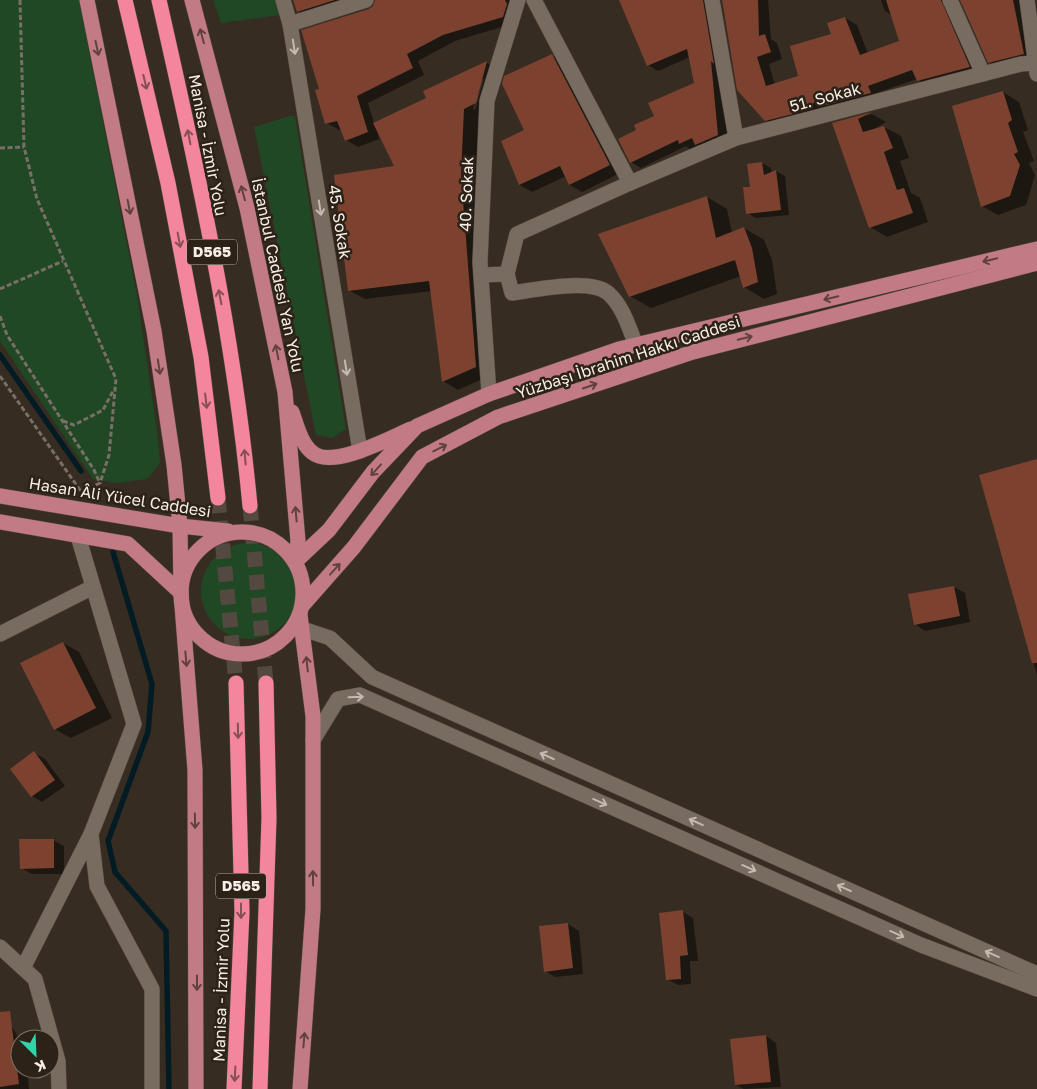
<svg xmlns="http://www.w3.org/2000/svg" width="1037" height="1089" font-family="'Golos Text',sans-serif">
<rect width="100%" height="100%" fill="#372c22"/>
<g fill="#204824">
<polygon points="0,0 79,0 137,296 157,430 160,463 147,479 117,483 93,479 0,341"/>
<polygon points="213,0 276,0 280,15 221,23"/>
<polygon points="290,116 295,116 346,429 332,438 316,435 254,127"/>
<circle cx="249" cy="591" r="48"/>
</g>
<g fill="#0007" fill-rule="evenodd">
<polygon points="294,0 374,0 312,20 298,11"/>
<path d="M376,0H513L515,23L455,41L418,61L424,75L368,103L374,123L428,99L424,92L487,63L502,71L491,112L479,117L476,185L491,375L458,390L443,381L432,291L365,299L350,291L396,167L377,130L379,139L358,147L346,140L342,129L339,130L327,123L370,10L374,7ZM481,79H484L475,110L473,109Z"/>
<polygon points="621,0 705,0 720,67 728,140 706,150 698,145 690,149 686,146 641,168 631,162 656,116 696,84 690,57 658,71 648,65"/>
<polygon points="722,0 768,0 771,39 777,43 782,59 769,64 775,85 800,77 845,18 857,25 868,54 901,41 892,15 885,11 881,0 957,0 981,74 930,87 917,79 778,127 766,120 738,90"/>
<polygon points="962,0 1022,0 1036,61 1002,69 989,62"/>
<polygon points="551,55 564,62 622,172 582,192 570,185 566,176 532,192 520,185 525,131"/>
<polygon points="1003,92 1019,102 1028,130 1023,132 1034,161 1029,163 1035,175 1026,205 998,215 982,206"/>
<polygon points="872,114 886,122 871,131 884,127 901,136 909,158 900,161 911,193 920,198 928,222 887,237 870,227 834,124"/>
<polygon points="762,163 771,168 772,173 776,171 785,176 789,215 756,218 747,213 752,188"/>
<polygon points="707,197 727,209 732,233 744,228 764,240 772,260 777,294 764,299 744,287 741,276 651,308 630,296 600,234"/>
<polygon points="1037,462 1037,675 980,476"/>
<polygon points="954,587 965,593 970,622 925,631 915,624"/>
<polygon points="63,643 79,652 112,718 71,738 55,729"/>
<polygon points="34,753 45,759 65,786 42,802 32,796"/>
<polygon points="53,840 64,846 64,874 32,874 21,868"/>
<polygon points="683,912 693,918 698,961 690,961 691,984 678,985 667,979"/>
<polygon points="568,924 579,931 583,974 555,977 545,971"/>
<polygon points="0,1012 5,1015 20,1040 20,1069 27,1069 29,1089 0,1089"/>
<polygon points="766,1036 776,1043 781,1087 744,1089 736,1085"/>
</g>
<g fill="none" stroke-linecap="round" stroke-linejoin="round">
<g stroke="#031c24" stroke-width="5.5">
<polyline points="0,355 81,471"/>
<polyline points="113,552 152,684 148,732 108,841 115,872 166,931 169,1089"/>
</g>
</g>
<g fill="#7c422f">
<polygon points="293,0 335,0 297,12"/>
<polygon points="375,0 505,0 507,4 503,17 443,35 407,54 413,68 357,96 368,132 345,141 337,121 325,124 315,90 319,89 301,30 369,9 373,6"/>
<polygon points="619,0 703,0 714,64 711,61 718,135 695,145 692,138 679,144 678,140 630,163 618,139 636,130 634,125 654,116 648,103 694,83 687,49 647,66"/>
<polygon points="722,0 758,0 759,36 765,34 771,52 757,57 766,86 798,76 790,46 831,34 827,23 845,17 860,55 899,41 886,0 941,0 970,67 917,81 912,70 868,86 871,93 826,105 824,100 791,110 793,114 765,121 737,90"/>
<polygon points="960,0 1013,0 1024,54 988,63"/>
<polygon points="552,54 610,165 569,185 560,166 519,185 501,141 524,130 502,84 504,76"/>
<polygon points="487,61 476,103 464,109 461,175 476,367 442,382 429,281 348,291 334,175 394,166 373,123 426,98 423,91"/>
<polygon points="1003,91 1012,120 1008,123 1018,152 1014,154 1020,165 1010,196 981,207 952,106"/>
<polygon points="872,112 858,119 863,132 884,126 893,148 884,152 897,190 904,188 913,213 869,228 832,123"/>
<polygon points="762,162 764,175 776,170 781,210 746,214 743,187 750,187 747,164"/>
<polygon points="707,196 716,238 744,227 752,248 758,282 743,288 735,260 629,297 598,234"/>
<polygon points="1037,459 1037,663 1032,663 979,475"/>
<polygon points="954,586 960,616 914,625 908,594"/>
<polygon points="63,642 96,708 54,730 20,663"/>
<polygon points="34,751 55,780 31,797 10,769"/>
<polygon points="19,839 54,839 54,868 20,869"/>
<polygon points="683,910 688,955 680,956 681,979 666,980 659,913"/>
<polygon points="568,923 573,968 544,972 539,926"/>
<polygon points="10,1011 19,1084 0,1087 0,1012"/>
<polygon points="766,1035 771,1082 735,1085 730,1039"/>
</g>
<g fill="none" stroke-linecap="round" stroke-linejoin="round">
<g stroke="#544940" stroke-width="15" stroke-dasharray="15 8" stroke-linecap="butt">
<polyline points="218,498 236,683"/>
<polyline points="250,506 266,683"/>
</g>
<defs>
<g id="minor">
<polyline points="283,0 290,24 360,451"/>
<polyline points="534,0 630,183"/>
<polyline points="712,0 736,138"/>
<polyline points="950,0 983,74"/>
<polyline points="1027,0 1037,74"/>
<polyline points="290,24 366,0"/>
<path d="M507,274L512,293C535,290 589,278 608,293C623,306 629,328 636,345"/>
<polyline points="482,275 507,274 517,234 630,183 736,138 1021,64 1034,63"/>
<polyline points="489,394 480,262 487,101 518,0"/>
<polyline points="78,536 134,724 91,834 97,886 152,989 152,1089"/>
<polyline points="303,629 330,638 372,677 1037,974"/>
<polyline points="0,634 93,587"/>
<polyline points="313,740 338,699 360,695 921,945 1037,989"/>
<polyline points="0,947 35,979 58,1061 59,1089"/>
<polyline points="23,968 91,834"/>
</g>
<g id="major">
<polyline points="87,0 154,331 174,465 180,526 181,593 195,770 196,1089"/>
<polyline points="192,0 247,208 285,392 298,541 295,562"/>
<path d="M292,412C297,426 301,444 313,453C333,469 390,438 411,429"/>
<polyline points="0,496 180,526 228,531"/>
<polyline points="0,522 128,544 181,593"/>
<circle cx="242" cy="593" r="61"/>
<polyline points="295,562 329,530 373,472 417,426 489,394 619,349 1037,249"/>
<polyline points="302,606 354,547 422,457 498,417 693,352 1037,263"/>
<polyline points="300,1089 313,909 313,716 300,615"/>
</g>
<g id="highway">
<polyline points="125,0 168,183 201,357 218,498"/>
<path d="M159,0C197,167 234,335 250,506"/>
<polyline points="234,1089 242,912 236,683"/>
<polyline points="260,1089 269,818 266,683"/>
</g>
</defs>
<use href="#minor" stroke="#534840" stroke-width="16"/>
<use href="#major" stroke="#534840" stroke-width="16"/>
<use href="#highway" stroke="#534840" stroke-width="16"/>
<g stroke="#796f66" stroke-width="3" stroke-dasharray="5 2.5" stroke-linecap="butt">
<polyline points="20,0 24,147 37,199 116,379 109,455 100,483"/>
<polyline points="0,148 24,147"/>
<polyline points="0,289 63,261"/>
<polyline points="0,316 7,335 94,470 100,483 82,492"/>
<polyline points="0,376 82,493"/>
<polyline points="63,421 74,425 103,410 113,391"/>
</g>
<use href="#minor" stroke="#786b5f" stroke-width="15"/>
<use href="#major" stroke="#c27b84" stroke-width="15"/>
<use href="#highway" stroke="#f3859c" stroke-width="15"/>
</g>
<defs><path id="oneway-shaft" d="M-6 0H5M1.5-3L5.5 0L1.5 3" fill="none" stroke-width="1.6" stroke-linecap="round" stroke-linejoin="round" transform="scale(1.25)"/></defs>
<g stroke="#61413e">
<use href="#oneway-shaft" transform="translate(202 36) rotate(-105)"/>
<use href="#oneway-shaft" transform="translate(97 48) rotate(78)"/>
<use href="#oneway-shaft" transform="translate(243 193) rotate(-105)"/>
<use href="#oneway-shaft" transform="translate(129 207) rotate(79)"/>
<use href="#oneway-shaft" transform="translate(990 260) rotate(167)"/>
<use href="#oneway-shaft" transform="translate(831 298) rotate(167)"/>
<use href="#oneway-shaft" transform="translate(745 338) rotate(-14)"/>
<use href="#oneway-shaft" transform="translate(277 352) rotate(-101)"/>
<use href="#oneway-shaft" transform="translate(159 367) rotate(81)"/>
<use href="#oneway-shaft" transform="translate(590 386) rotate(-19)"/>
<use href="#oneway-shaft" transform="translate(440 448) rotate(-27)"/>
<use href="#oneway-shaft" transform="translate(376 470) rotate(132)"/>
<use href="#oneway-shaft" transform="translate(296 514) rotate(-95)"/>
<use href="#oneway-shaft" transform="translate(335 569) rotate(-48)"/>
<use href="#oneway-shaft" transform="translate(186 659) rotate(85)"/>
<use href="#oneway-shaft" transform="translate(307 664) rotate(-96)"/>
<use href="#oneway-shaft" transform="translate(195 821) rotate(89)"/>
<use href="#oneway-shaft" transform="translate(313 878) rotate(-91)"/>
<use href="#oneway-shaft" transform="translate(197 983) rotate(90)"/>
<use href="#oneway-shaft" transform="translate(304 1040) rotate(-85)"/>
</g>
<g stroke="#c4bab1">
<use href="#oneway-shaft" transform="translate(294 47) rotate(81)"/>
<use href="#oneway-shaft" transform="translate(320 208) rotate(81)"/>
<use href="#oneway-shaft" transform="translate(346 368) rotate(81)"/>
<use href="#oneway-shaft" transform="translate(356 697) rotate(-2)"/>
<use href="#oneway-shaft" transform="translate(547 756) rotate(-156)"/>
<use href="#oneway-shaft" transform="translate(600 802) rotate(24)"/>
<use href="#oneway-shaft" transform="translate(696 822) rotate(-156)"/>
<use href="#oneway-shaft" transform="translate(749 868) rotate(24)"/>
<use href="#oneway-shaft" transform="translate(844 888) rotate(-156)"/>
<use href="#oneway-shaft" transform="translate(897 934) rotate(24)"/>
<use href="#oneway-shaft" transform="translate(992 954) rotate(-156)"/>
</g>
<g stroke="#864f53">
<use href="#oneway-shaft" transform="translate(145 82) rotate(77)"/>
<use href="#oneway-shaft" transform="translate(189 137) rotate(-101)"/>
<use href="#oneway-shaft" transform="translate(179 240) rotate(79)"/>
<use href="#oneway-shaft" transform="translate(220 297) rotate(-101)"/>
<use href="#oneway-shaft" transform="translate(206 401) rotate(83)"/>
<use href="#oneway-shaft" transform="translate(245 457) rotate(-95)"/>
<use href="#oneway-shaft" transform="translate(238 731) rotate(89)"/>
<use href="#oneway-shaft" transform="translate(241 911) rotate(90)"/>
<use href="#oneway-shaft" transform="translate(235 1074) rotate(93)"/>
</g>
<g text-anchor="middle" stroke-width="5" stroke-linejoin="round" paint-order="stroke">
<g fill="#2d2218" stroke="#bab1a9" stroke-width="1">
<rect x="187" y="239.5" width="50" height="25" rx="4"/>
<rect x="216" y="873.5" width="50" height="25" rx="4"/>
</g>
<g font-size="15" font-weight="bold" fill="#f6eee7">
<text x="212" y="257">D565</text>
<text x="241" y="891">D565</text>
</g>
<g font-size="16" fill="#f6eee7" stroke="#2d2218">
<text transform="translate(825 97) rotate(-15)" y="6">51. Sokak</text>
<text transform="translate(208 145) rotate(79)" y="6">Manisa - İzmir Yolu</text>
<text transform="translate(466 194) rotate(-88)" y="6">40. Sokak</text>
<text transform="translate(340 222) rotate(81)" y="6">45. Sokak</text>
<text transform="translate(278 275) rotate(78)" y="6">İstanbul Caddesi Yan Yolu</text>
<text transform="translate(628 357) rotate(-18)" y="6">Yüzbaşı İbrahim Hakkı Caddesi</text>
<text transform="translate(120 497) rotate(9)" y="6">Hasan Âli Yücel Caddesi</text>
<text transform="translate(221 990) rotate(-88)" y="6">Manisa - İzmir Yolu</text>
</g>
</g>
<g transform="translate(35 1054) rotate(156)"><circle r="24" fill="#2d2218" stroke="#7d746b"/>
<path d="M0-4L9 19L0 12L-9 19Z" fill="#31d4a9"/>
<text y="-8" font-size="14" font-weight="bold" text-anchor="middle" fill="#f6eee7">K</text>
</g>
</svg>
